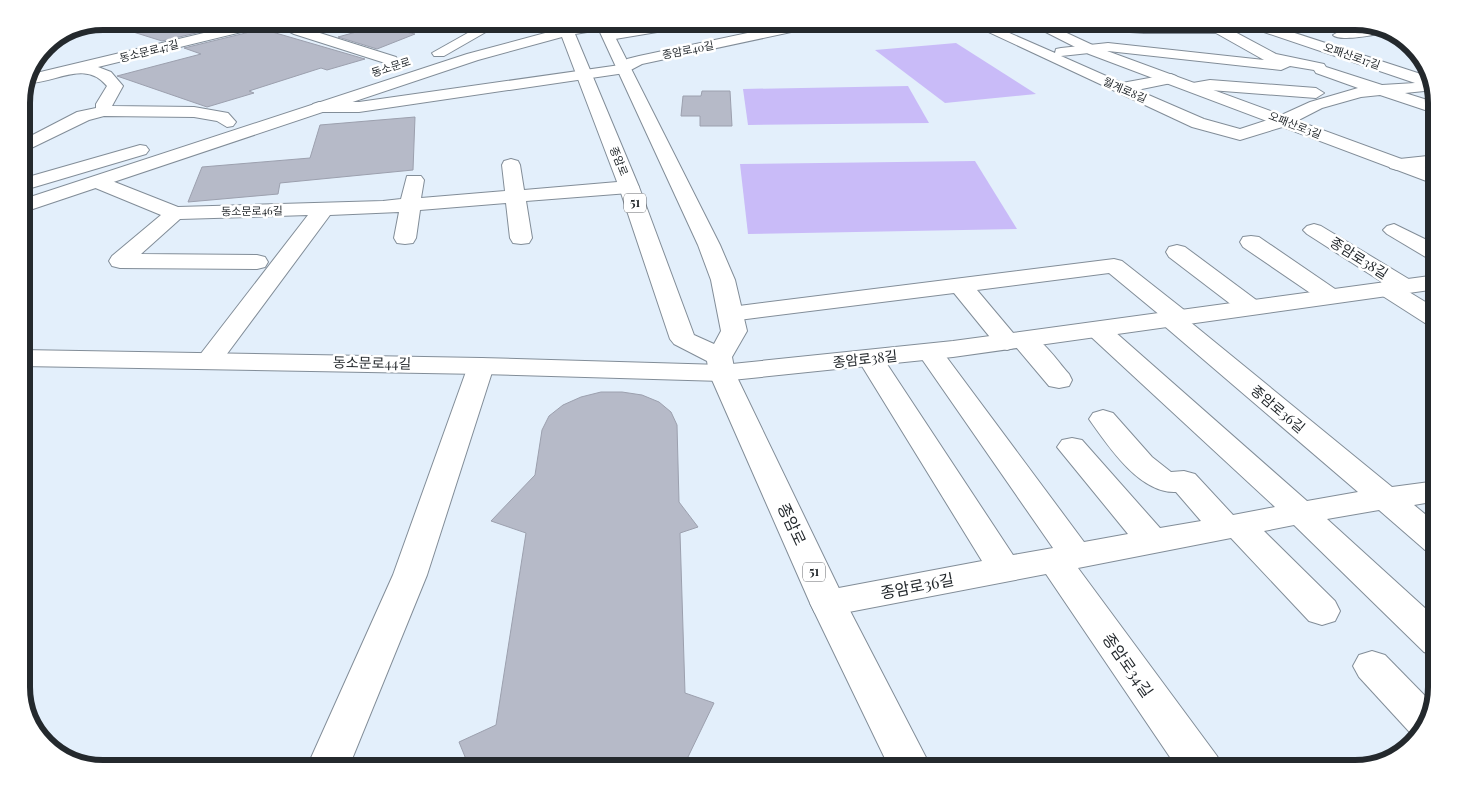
<svg xmlns="http://www.w3.org/2000/svg" width="1458" height="790" font-family="'Playfair Display','Noto Sans KR',serif">
<rect width="100%" height="100%" fill="#e3effb"/>
<g fill="#c9bbf8">
<polygon points="956,43 1036,94 945,103 875,50"/>
<polygon points="908,86 929,123 748,125 743,89"/>
<polygon points="975,161 1017,229 748,234 740,164"/>
</g>
<g fill="#b6bac8" stroke="#9ca0ae">
<polygon points="115,21 234,21 239,23 162,41 114,26"/>
<polygon points="378,26 415,34 377,49 338,37"/>
<polygon points="262,29 365,59 327,70 321,68 249,91 254,93 207,107 117,76 201,54 184,48"/>
<polygon points="702,91 730,91 732,126 700,126 700,116 681,116 683,96 701,96"/>
<polygon points="415,117 413,170 280,183 278,194 188,202 202,167 310,158 320,125"/>
<polygon points="601,392 622,392 642,395 659,402 671,412 677,425 679,502 698,527 680,533 685,693 714,703 687,759 688,769 470,769 459,742 496,725 526,533 491,521 535,475 542,430 549,416 563,405 581,397"/>
</g>
<g fill="none" stroke-linecap="round" stroke-linejoin="round">
<defs>
<g id="minor">
<path d="M254,21H289L304,28L396,57L401,66L399,69H389L385,63L294,34L274,24L98,67L111,72L123,86L112,106L194,107L228,113L236,122L233,126L227,127L217,121L194,117L104,116L89,120L21,153V141L77,112L96,108V104L107,86C85,59 56,83 28,83L32,74Z"/>
<polygon points="674,21 705,21 699,25 609,40 602,36 609,32"/>
<polygon points="804,21 830,21 824,25 642,64 625,73 359,112 319,112 313,110 311,107 313,104 319,102 359,102 620,65 627,59 639,56"/>
<path d="M965,21H982L1055,53L1056,49L1061,48L1108,43L1264,60L1216,33H1144L1032,25L1026,21H1084L1172,26L1258,21L1430,77L1434,90L1405,93L1437,103V114L1380,95L1361,97L1322,108L1289,125L1240,140L1192,127ZM1255,29L1415,83L1382,85L1326,67L1324,64L1276,54L1233,31ZM1108,51L1281,70L1290,66L1314,70L1316,73L1358,88L1310,102L1277,117L1240,129L1204,119L1137,90L1176,82L1179,79L1176,76L1171,74L1122,83L1061,56Z"/>
<path d="M1375,26L1389,29C1383,35 1339,42 1333,35L1340,31Z"/>
<polygon points="1210,80 1316,88 1324,93 1316,98 1210,90 1193,92 1185,87 1187,84"/>
<polygon points="1437,155 1437,167 1397,170 1390,168 1388,164 1390,160"/>
<polygon points="511,159 518,161 520,165 524,190 629,181 636,183 639,187 636,191 629,193 526,201 532,238 529,243 521,244 513,243 510,238 506,203 420,210 416,238 413,243 405,244 397,243 394,238 399,212 330,215 218,366 209,368 200,366 196,360 308,215 180,219 141,254 257,255 265,257 268,262 265,267 257,269 120,268 112,266 109,261 112,256 161,215 93,187 90,183 93,179 107,179 178,207 383,201 401,199 407,176 421,176 424,180 421,198 505,191 502,165 504,161"/>
<polygon points="1314,224 1321,226 1412,281 1416,286 1409,292 1437,309 1437,327 1428,325 1378,293 1374,288 1382,282 1307,234 1303,230 1307,226"/>
<polygon points="1394,224 1437,245 1437,261 1429,259 1387,234 1383,230 1387,226"/>
<polygon points="1251,236 1259,237 1338,291 1342,296 1338,301 1330,303 1322,301 1243,247 1240,242 1243,237"/>
<polygon points="1177,245 1185,247 1259,302 1262,307 1259,312 1250,314 1241,312 1169,257 1166,252 1169,247"/>
<path d="M1114,259L1122,261L1188,313L1191,318L1189,321L1392,487L1437,481V501L1414,505L1437,524V554L1425,550L1379,510L1327,519L1437,619V657L1424,652L1294,525L1264,531L1335,601L1340,611L1335,621L1322,625L1309,621L1231,538L1078,568L1217,756L1223,769H1178L1046,574L828,616L815,613L810,603L815,593L828,590L982,561L857,358L861,352L870,350L879,352L1013,555L1053,548L917,352L921,347L930,344L939,347L1084,542L1128,534L1057,447L1062,440L1072,438L1082,440L1160,528L1201,521L1176,492C1140,494 1108,446 1089,419L1093,413L1103,410L1113,413L1152,457L1171,472L1184,471L1195,474L1233,515L1275,507L1088,334L1085,329L1088,324L1097,322L1106,324L1307,501L1358,492L1162,324L1159,319L1161,316L1109,273L977,290L1014,334C1037,327 1055,359 1069,374L1072,380L1069,386L1059,388L1049,386L1016,347L1007,350L998,347L954,293L731,321L722,319L719,314L722,309L731,307Z"/>
<polygon points="481,358 490,360 494,366 427,575 348,769 306,769 393,575 468,366 472,360"/>
<polygon points="1372,651 1385,655 1433,704 1428,723 1415,738 1359,677 1353,666 1359,655"/>
</g>
<g id="tertiary">
<polygon points="1024,21 1041,21 1099,48 1437,172 1437,185 1089,54"/>
<polygon points="1437,275 1437,289 953,357 722,381 481,374 21,366 21,350 481,358 722,365 953,341"/>
</g>
<polygon id="secondary" points="628,21 627,24 603,29 596,25 602,21"/>
<g id="primary">
<polygon points="489,21 505,21 444,56 434,56 432,53"/>
<path d="M557,21H570L572,27L594,21H607L720,245L735,280L747,331L732,357L735,373L846,603L932,769H890L810,603L709,373L707,361L674,344L670,339L619,187L562,37L478,60L21,213V200L467,54L560,29ZM599,30L698,245L711,280L721,331L714,344L694,335L639,187L575,34Z"/>
<polygon points="140,145 146,146 149,150 146,154 21,191 21,179"/>
</g>
</defs>
<use href="#minor" stroke="#828d98" stroke-width="2"/>
<use href="#tertiary" stroke="#828d98" stroke-width="2"/>
<use href="#secondary" stroke="#828d98" stroke-width="2"/>
<use href="#primary" stroke="#828d98" stroke-width="2"/>
<use href="#minor" fill="#fff" fill-rule="evenodd"/>
<use href="#tertiary" fill="#fff" fill-rule="evenodd"/>
<use href="#secondary" fill="#fff" fill-rule="evenodd"/>
<use href="#primary" fill="#fff" fill-rule="evenodd"/>
</g>
<g text-anchor="middle" stroke-width="5" stroke-linejoin="round" paint-order="stroke">
<g font-size="11" fill="#24292d" stroke="#fff">
<text transform="translate(688 50) rotate(-11)" y="4">종암로40길</text>
<text transform="translate(149 51) rotate(-14)" y="4">동소문로47길</text>
<text transform="translate(1352 56) rotate(19)" y="4">오패산로17길</text>
<text transform="translate(391 67) rotate(-18)" y="4">동소문로</text>
<text transform="translate(1125 90) rotate(24)" y="4">월계로8길</text>
<text transform="translate(1295 125) rotate(21)" y="4">오패산로3길</text>
<text transform="translate(619 161) rotate(68)" y="4">종암로</text>
<text transform="translate(252 211) rotate(-1)" y="4">동소문로46길</text>
</g>
<g fill="#fff" stroke="#66696c" stroke-width="1">
<rect x="624" y="193.5" width="22" height="19" rx="4"/>
<rect x="803" y="562.5" width="22" height="19" rx="4"/>
</g>
<g font-size="12" font-weight="bold" fill="#24292d">
<text x="635" y="207">51</text>
<text x="814" y="576">51</text>
</g>
<g font-size="14" fill="#24292d" stroke="#fff">
<text transform="translate(1359 258) rotate(32)" y="5">종암로38길</text>
<text transform="translate(865 359) rotate(-6)" y="5">종암로38길</text>
<text transform="translate(372 363) rotate(1)" y="5">동소문로44길</text>
<text transform="translate(1278 409) rotate(40)" y="5">종암로36길</text>
</g>
<g font-size="16" fill="#24292d" stroke="#fff">
<text transform="translate(792 524) rotate(65)" y="6">종암로</text>
<text transform="translate(917 586) rotate(-11)" y="6">종암로36길</text>
<text transform="translate(1128 665) rotate(55)" y="6">종암로34길</text>
</g>
</g>
<path d="M0 0H1458V790H0ZM103 30H1355A73 73 0 0 1 1428 103V687A73 73 0 0 1 1355 760H103A73 73 0 0 1 30 687V103A73 73 0 0 1 103 30Z" fill="#fff" fill-rule="evenodd"/>
<path fill="none" stroke="#24292d" stroke-width="6" d="M103 30H1355A73 73 0 0 1 1428 103V687A73 73 0 0 1 1355 760H103A73 73 0 0 1 30 687V103A73 73 0 0 1 103 30Z"/>
</svg>
